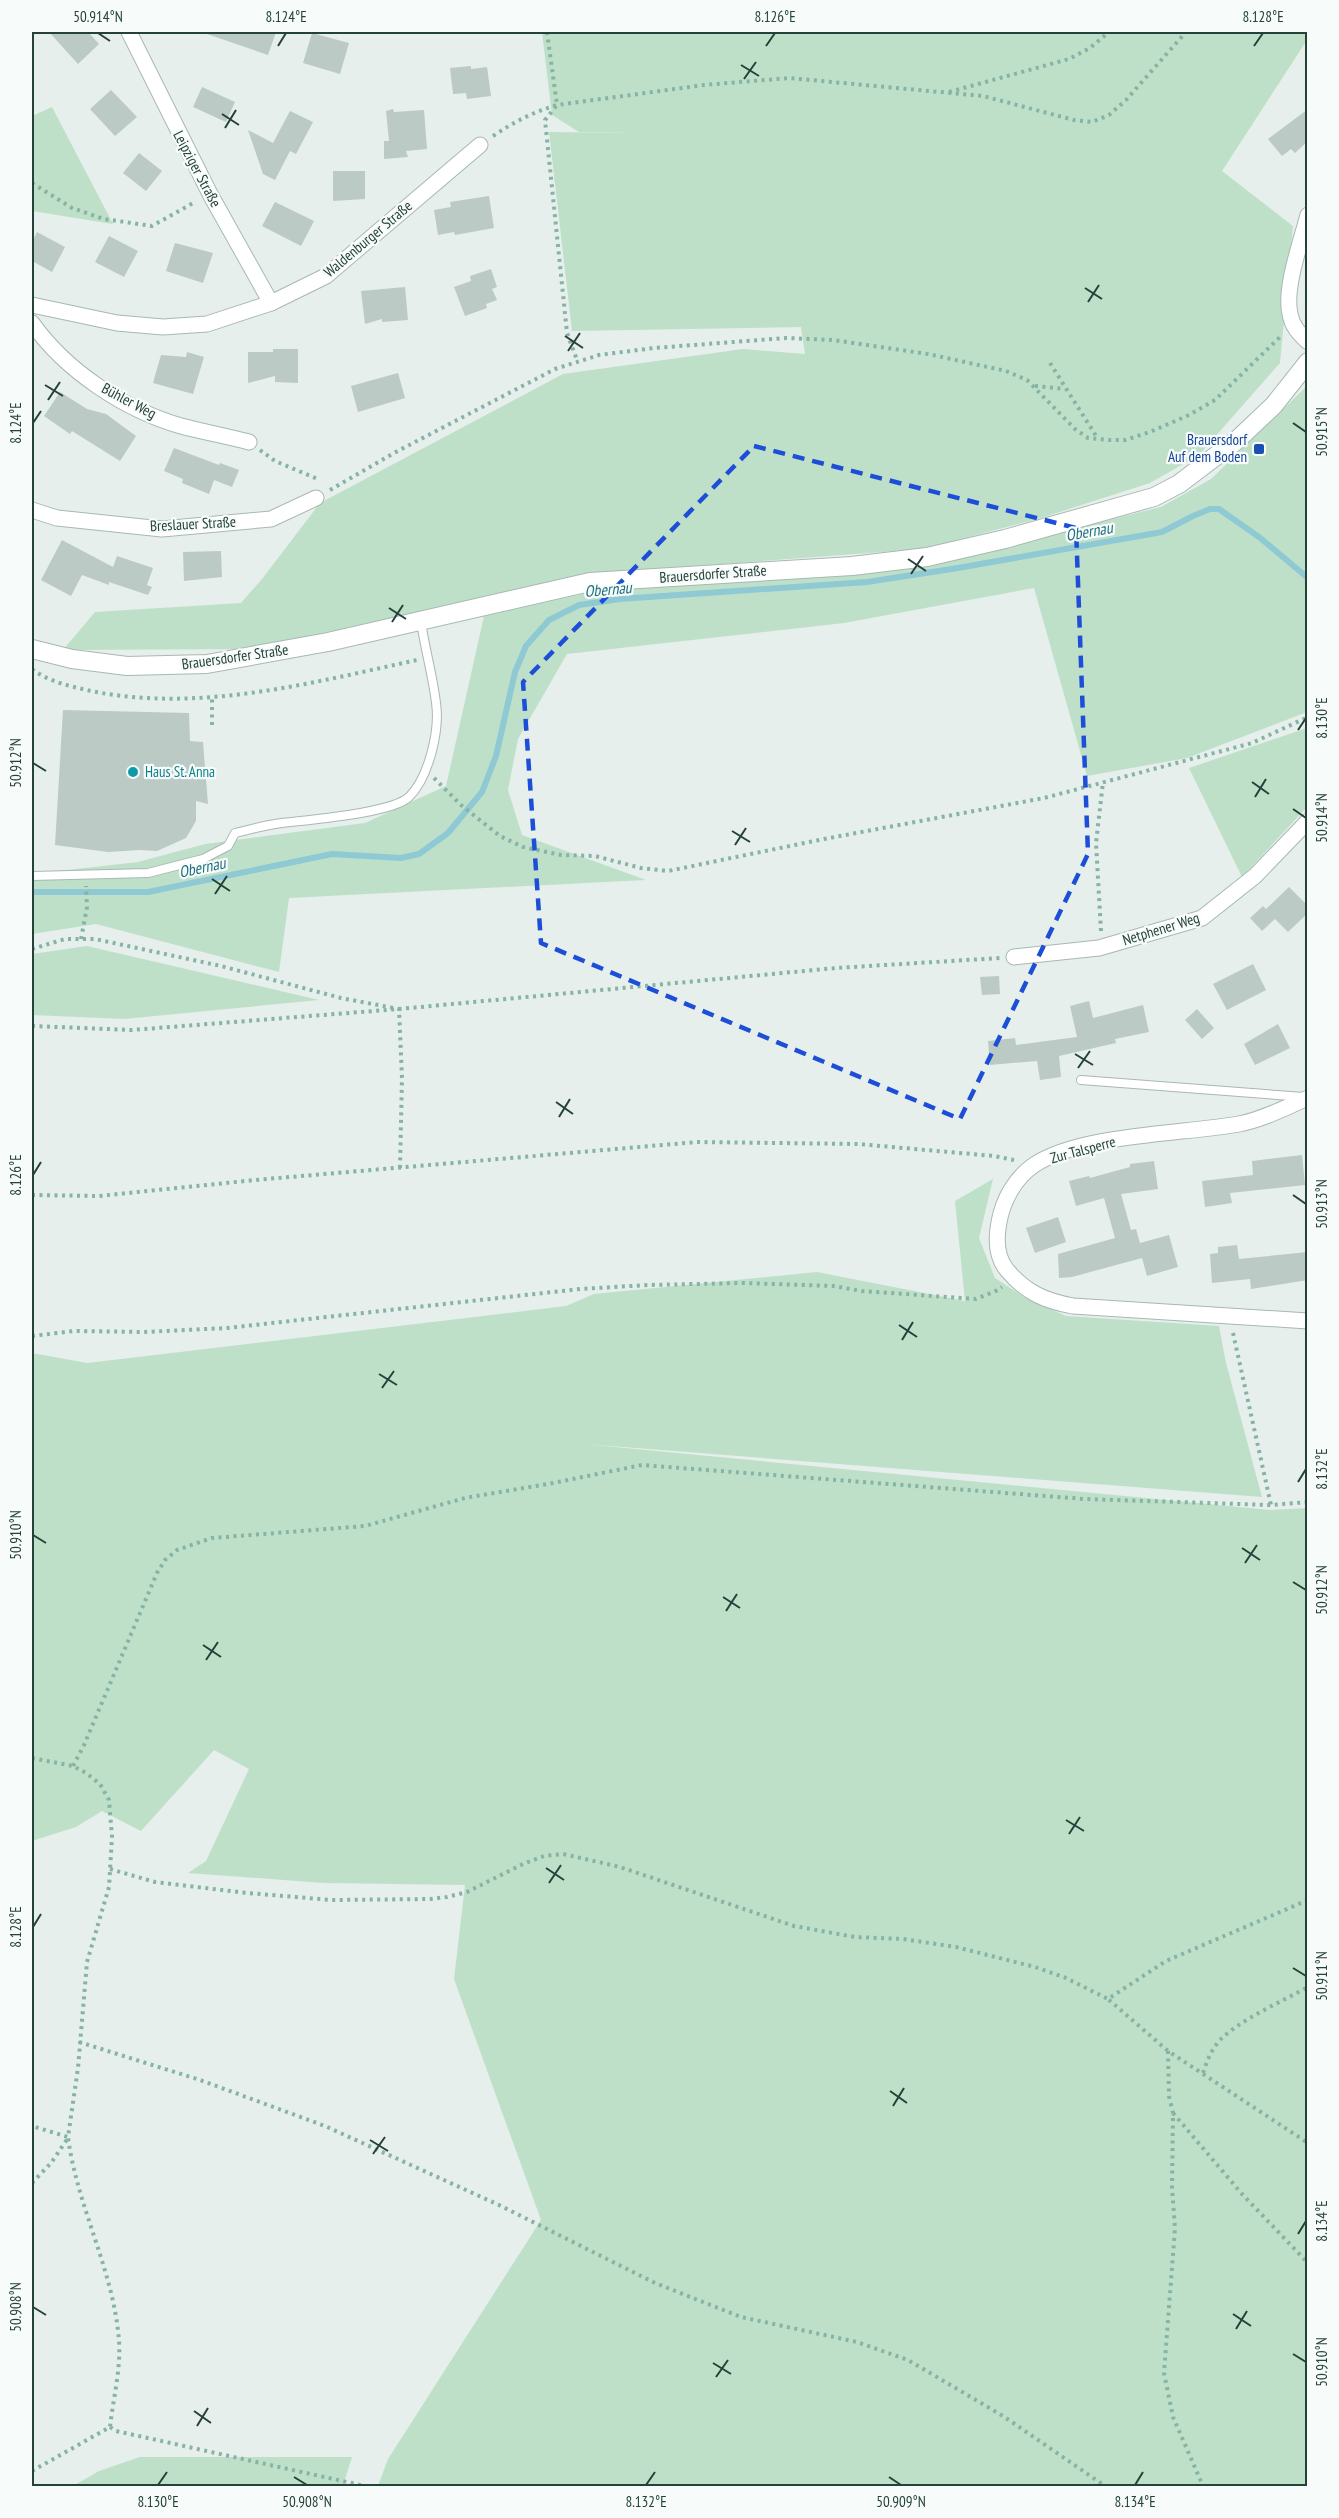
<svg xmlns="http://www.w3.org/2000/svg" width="1339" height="2518" font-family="'PT Sans Narrow',sans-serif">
<rect width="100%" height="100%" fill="#e6efeb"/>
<g fill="#bfe0c8">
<polygon points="542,32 1307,32 1307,40 1222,171 1293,226 1280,363 1199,455 1150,483 1041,518 923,549 590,574 251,649 63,650 95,612 241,603 262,579 320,503 563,374 743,349 805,354 801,327 572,331 549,132 632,133 579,132 552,115"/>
<polygon points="52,107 113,224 32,211 32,116"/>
<polygon points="1307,386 1307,712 1187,758 1087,776 1034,588 844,623 567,654 518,739 508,790 522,835 646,880 289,898 279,972 96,924 32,934 32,874 138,862 205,844 365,823 446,786 484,616 597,591 911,569 1161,507 1211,479"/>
<polygon points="1307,728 1307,807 1242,877 1189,768"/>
<polygon points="87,946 319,1000 124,1019 32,1015 32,954"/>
<polygon points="993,1179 979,1238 995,1278 1024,1297 1066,1316 1219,1326 1226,1363 1262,1497 584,1444 1270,1510 1307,1508 1307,2486 378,2486 388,2459 541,2220 454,1979 465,1885 324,1883 188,1873 206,1861 249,1769 214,1750 141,1831 102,1811 76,1827 32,1841 32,1353 87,1363 566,1306 594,1294 817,1272 965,1301 955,1201"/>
<polygon points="140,2457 352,2457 343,2486 73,2486 99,2471"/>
</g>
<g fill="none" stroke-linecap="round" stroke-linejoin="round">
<polyline stroke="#8ec9d4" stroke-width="6" points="32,892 148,892 332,854 401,858 419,854 448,833 482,792 496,756 515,672 526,646 549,620 579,605 620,599 867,582 958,568 1162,532 1193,516 1210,509 1219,509 1259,537 1308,578"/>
</g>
<g fill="#bbcac4">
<polygon points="49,32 88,32 99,44 78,64"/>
<polygon points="207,32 276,32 268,55 207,34"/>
<polygon points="312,33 349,43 340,74 303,63"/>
<polygon points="471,66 471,69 487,67 491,96 467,99 466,93 453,94 450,68"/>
<polygon points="202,87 235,102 226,122 193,107"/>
<polygon points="111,90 137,117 115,136 90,109"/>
<polygon points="393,109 394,112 424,110 427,149 406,151 408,157 384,159 384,141 389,141 386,111"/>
<polygon points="1308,109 1308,141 1295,153 1291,149 1282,156 1268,139"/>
<polygon points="290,111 313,122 296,154 290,151 275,180 263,174 248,130 273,143"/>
<polygon points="139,153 162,171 146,191 123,173"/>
<polygon points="333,171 365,171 365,199 333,201"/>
<polygon points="489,196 494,228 455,235 454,232 438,235 434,210 451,207 450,202"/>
<polygon points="275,202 314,221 301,246 262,226"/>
<polygon points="37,232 65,247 52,272 32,261 32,242"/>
<polygon points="109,236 138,251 124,277 95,262"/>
<polygon points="175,243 213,253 203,283 166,271"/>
<polygon points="491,269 497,287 492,289 497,300 486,304 487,308 465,316 454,287 471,281 470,276"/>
<polygon points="405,287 408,320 382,322 382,319 365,324 361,291"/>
<polygon points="273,349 298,349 298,383 275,382 275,376 248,383 248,352 273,352"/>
<polygon points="187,352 204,357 193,394 153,383 161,355 186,357"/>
<polygon points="398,373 405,398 358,412 351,386"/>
<polygon points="60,392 87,409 106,414 136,436 120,461 72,431 70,434 44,416"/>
<polygon points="174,448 219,465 220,463 239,470 232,487 214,480 209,494 182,483 183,479 164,471"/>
<polygon points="62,540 113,567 117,556 153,568 147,585 152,587 148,595 109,582 109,585 82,575 71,596 41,580"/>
<polygon points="221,551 222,577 184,581 183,552"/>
<polygon points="63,710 189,713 190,741 203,742 208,804 196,801 196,821 186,838 157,851 140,850 108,852 55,845"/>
<polygon points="1289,887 1308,906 1308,913 1288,932 1275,919 1262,931 1250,918 1263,906 1266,909"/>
<polygon points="1253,964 1266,990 1227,1010 1213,984"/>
<polygon points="999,976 1000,994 982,995 980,977"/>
<polygon points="1089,1001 1093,1018 1143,1005 1149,1032 1115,1039 1116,1043 1059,1056 1061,1077 1040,1080 1037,1061 990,1065 988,1041 1015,1038 1016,1045 1077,1037 1070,1006"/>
<polygon points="1197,1009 1214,1028 1202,1039 1185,1020"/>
<polygon points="1278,1024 1290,1048 1255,1065 1244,1044"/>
<polygon points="1302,1155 1305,1185 1230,1193 1232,1203 1205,1207 1202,1181 1253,1175 1252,1161"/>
<polygon points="1154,1161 1158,1189 1121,1194 1131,1230 1136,1229 1140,1243 1169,1235 1178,1267 1147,1276 1142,1258 1072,1277 1059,1278 1058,1254 1115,1238 1104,1198 1076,1206 1069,1181 1089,1176 1090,1178 1130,1167 1130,1164"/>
<polygon points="1058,1217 1066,1242 1035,1253 1026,1228"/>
<polygon points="1237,1245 1239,1259 1308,1252 1308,1280 1251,1289 1250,1279 1212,1283 1210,1254 1218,1253 1218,1247"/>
</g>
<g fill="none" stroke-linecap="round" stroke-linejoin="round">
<defs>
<g id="service">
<path d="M32,876L148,873L203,859L228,846L235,833C248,830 262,826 275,824C303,820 391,814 409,797C429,777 440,730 436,703C433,677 425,649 421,622"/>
<polyline points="1081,1080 1304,1097"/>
</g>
<g id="minor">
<polyline points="129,32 210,194 271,303"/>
<path d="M1308,215C1301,242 1284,288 1290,314C1292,326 1299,334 1308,342"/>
<polyline points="32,305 117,323 163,327 207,324 271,303 326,276 480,145"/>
<path d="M32,323C66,371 125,410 181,426C204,432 226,436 249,442"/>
<polyline points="32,510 57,518 162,529 271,519 316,498"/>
<polyline points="1014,957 1099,948 1202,918 1255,876 1308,821"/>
<path d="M1308,1098C1286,1107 1262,1120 1239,1124C1183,1134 1080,1134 1034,1165C1015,1178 1003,1200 999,1222C996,1238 996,1257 1007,1270C1025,1292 1045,1301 1073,1306L1308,1321"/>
</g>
<polyline id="tertiary" points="32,649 72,659 127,666 207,664 328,642 590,582 852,566 927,557 1005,539 1154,497 1179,484 1237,440 1274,405 1308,362"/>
</defs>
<use href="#service" stroke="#a8b8b2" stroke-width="10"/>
<use href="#minor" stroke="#a8b8b2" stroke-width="17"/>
<use href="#tertiary" stroke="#a8b8b2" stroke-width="20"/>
<g stroke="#86b3a5" stroke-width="4" stroke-dasharray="3 4.5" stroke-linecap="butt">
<polyline points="547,32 557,105 545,120 567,333 577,360"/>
<polyline points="949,92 1069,59 1090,48 1109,32"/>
<path d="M493,136C514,122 533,112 557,105L704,85L789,78L983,96L1074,120L1092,122L1109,115L1126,100L1186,32"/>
<polyline points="32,183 72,208 104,219 152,226 195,202"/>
<polyline points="1050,363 1098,439"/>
<polyline points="1035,386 1065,389"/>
<polyline points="260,450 275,461 320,480"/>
<polyline points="330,490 394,453 555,369 599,355 654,348 786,338 833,340 928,354 1006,371 1027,380 1075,429 1088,438 1110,440 1125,440 1150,432 1189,415 1215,400 1281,336"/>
<path d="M32,669C49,682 70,686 91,691C199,713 311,683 417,660"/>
<polyline points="212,725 212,696"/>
<polyline points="434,778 461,805 500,836 523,847 561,855 595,856 641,868 668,871 824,839 1044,798 1252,743 1308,717"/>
<polyline points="1101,931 1096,843 1103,782"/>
<polyline points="81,939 87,907 86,886"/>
<polyline points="32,949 65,939 95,939 221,966 341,998 399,1009 402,1078 400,1168"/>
<polyline points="32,1026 132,1030 399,1009 836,968 1000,958"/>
<polyline points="32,1195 99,1196 255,1180 697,1142 858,1144 994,1156 1014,1160"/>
<polyline points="1233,1333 1271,1505"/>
<polyline points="32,1336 74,1331 144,1332 227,1328 580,1289 648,1285 742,1283 833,1286 862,1291 976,1299 998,1290 1002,1287"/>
<polyline points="32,1758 73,1766 86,1773 100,1784 109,1800 112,1837 109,1887 87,1962 78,2068 68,2137 32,2126"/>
<polyline points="73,1766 84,1745 157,1573 165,1560 177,1550 212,1538 365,1526 465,1498 553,1483 642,1465 1084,1499 1271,1505 1308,1502"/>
<polyline points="110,1869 155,1882 247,1893 332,1900 430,1899 447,1897 467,1892 523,1864 544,1856 563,1854 620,1867 794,1926 855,1937 903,1939 956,1947 1035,1967 1066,1978 1108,1999"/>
<polyline points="1308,1900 1166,1961 1108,1999 1168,2051 1308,2143"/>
<polyline points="79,2042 200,2080 325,2126 499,2205 655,2283 741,2317 857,2342 908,2360 1003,2416 1105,2486"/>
<polyline points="1168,2051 1169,2096 1173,2113 1172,2188 1175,2228 1164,2373 1173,2417 1203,2486"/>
<path d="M1203,2073C1207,2061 1211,2050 1220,2040C1241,2019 1281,2002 1308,1987"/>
<polyline points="1173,2113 1242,2194 1308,2263"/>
<polyline points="32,2183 51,2163 68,2138"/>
<polyline points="110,2427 116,2431 365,2486"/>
<path d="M32,2471L110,2427C113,2399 121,2370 119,2341C114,2271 77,2207 68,2137"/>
</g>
<use href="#service" stroke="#fff" stroke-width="8"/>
<use href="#minor" stroke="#fff" stroke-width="15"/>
<use href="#tertiary" stroke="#fff" stroke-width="18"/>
</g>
<path fill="none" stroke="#1d4ed8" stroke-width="4.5" stroke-dasharray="12 8" stroke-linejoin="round" d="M754,446L1076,528L1088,854L960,1119L541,943L523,682Z"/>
<path fill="none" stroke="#24423a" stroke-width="2" d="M98,33L110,41M278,46L286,33M766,46L775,33M1254,46L1263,33M741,65L759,76M744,79L756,62M222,114L239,125M225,128L236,110M1085,288L1102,299M1088,302L1099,285M565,336L583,348M568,351L580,333M45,385L63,396M48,400L60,382M33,423L41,411M1293,423L1306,432M908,559L926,571M911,574L923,556M389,608L406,619M392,622L403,605M1298,730L1306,718M33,763L46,771M1252,782L1269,794M1255,797L1266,779M1293,809L1306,818M732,831L750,842M735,845L746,828M212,879L230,891M215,894L227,876M1075,1054L1093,1065M1078,1068L1090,1051M556,1102L573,1114M559,1117L570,1099M33,1175L41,1162M1293,1195L1306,1204M899,1325L917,1337M902,1340L913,1322M379,1374L397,1385M382,1388L394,1371M1298,1482L1306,1469M33,1535L46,1543M1242,1548L1260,1560M1245,1563L1257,1545M1293,1582L1306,1590M723,1597L740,1608M726,1611L737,1594M203,1645L221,1657M206,1660L218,1642M1066,1820L1084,1831M1069,1834L1080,1817M546,1868L564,1880M549,1883L561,1865M33,1927L41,1914M1293,1968L1306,1976M890,2091L907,2103M893,2106L904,2088M370,2140L388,2151M373,2154L385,2137M1298,2234L1306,2221M33,2307L46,2315M1233,2314L1251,2326M1236,2329L1247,2311M1293,2354L1306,2362M713,2363L731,2374M716,2377L728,2360M194,2411L211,2423M197,2426L208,2408M294,2477L307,2485M889,2477L901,2485M158,2485L167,2472M646,2485L655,2472M1135,2485L1143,2472"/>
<rect fill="#1a4fb4" stroke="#f7fbf9" stroke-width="2" x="1253" y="443" width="12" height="12" rx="3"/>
<circle fill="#0f9aa8" stroke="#f7fbf9" stroke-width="2" cx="133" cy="772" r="6"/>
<g text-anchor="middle" stroke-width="4.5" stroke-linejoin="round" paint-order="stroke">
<g font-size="15" fill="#24423a" stroke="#f7fbf9">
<text transform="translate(197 169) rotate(62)" y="5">Leipziger Straße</text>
<text transform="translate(368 239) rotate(-40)" y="5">Waldenburger Straße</text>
<text transform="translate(129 401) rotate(28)" y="5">Bühler Weg</text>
<text transform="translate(193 524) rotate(-3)" y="5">Breslauer Straße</text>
<text transform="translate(713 574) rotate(-4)" y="5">Brauersdorfer Straße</text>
<text transform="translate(235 657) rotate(-8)" y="5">Brauersdorfer Straße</text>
<text transform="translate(1161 929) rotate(-17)" y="5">Netphener Weg</text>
<text transform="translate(1083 1150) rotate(-15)" y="5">Zur Talsperre</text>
</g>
<g font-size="15" fill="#164399" stroke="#f7fbf9" text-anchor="end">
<text x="1247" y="445">Brauersdorf<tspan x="1247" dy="17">Auf dem Boden</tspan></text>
</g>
<g font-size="15" fill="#0d838f" stroke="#f7fbf9" text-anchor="start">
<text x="145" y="777">Haus St. Anna</text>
</g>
<g font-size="16" font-style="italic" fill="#1c6f80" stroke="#f7fbf9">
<text transform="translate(1089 531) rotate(-10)" y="6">Obernau</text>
<text transform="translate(608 589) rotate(-5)" y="6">Obernau</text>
<text transform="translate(202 867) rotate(-12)" y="6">Obernau</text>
</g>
</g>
<rect width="1339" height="2518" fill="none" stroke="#f7fbf9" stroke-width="66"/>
<rect x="33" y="33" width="1273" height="2452" fill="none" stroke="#24423a" stroke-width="2"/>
<g font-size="15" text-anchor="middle" fill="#24423a">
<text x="98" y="22">50.914°N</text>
<text x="286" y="22">8.124°E</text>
<text x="775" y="22">8.126°E</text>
<text x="1263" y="22">8.128°E</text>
<text transform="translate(16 423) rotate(-90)" y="5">8.124°E</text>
<text transform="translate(1322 432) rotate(-90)" y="5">50.915°N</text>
<text transform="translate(1322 718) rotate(-90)" y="5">8.130°E</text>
<text transform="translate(16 763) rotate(-90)" y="5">50.912°N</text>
<text transform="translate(1322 818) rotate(-90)" y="5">50.914°N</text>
<text transform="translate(16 1175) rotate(-90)" y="5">8.126°E</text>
<text transform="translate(1322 1204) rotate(-90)" y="5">50.913°N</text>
<text transform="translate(1322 1469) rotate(-90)" y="5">8.132°E</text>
<text transform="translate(16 1535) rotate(-90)" y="5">50.910°N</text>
<text transform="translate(1322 1590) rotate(-90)" y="5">50.912°N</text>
<text transform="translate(16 1927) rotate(-90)" y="5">8.128°E</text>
<text transform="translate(1322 1976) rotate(-90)" y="5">50.911°N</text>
<text transform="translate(1322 2221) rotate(-90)" y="5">8.134°E</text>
<text transform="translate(16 2307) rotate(-90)" y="5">50.908°N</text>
<text transform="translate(1322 2362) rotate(-90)" y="5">50.910°N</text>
<text x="158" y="2507">8.130°E</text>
<text x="307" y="2507">50.908°N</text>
<text x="646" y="2507">8.132°E</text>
<text x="901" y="2507">50.909°N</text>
<text x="1135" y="2507">8.134°E</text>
</g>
</svg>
